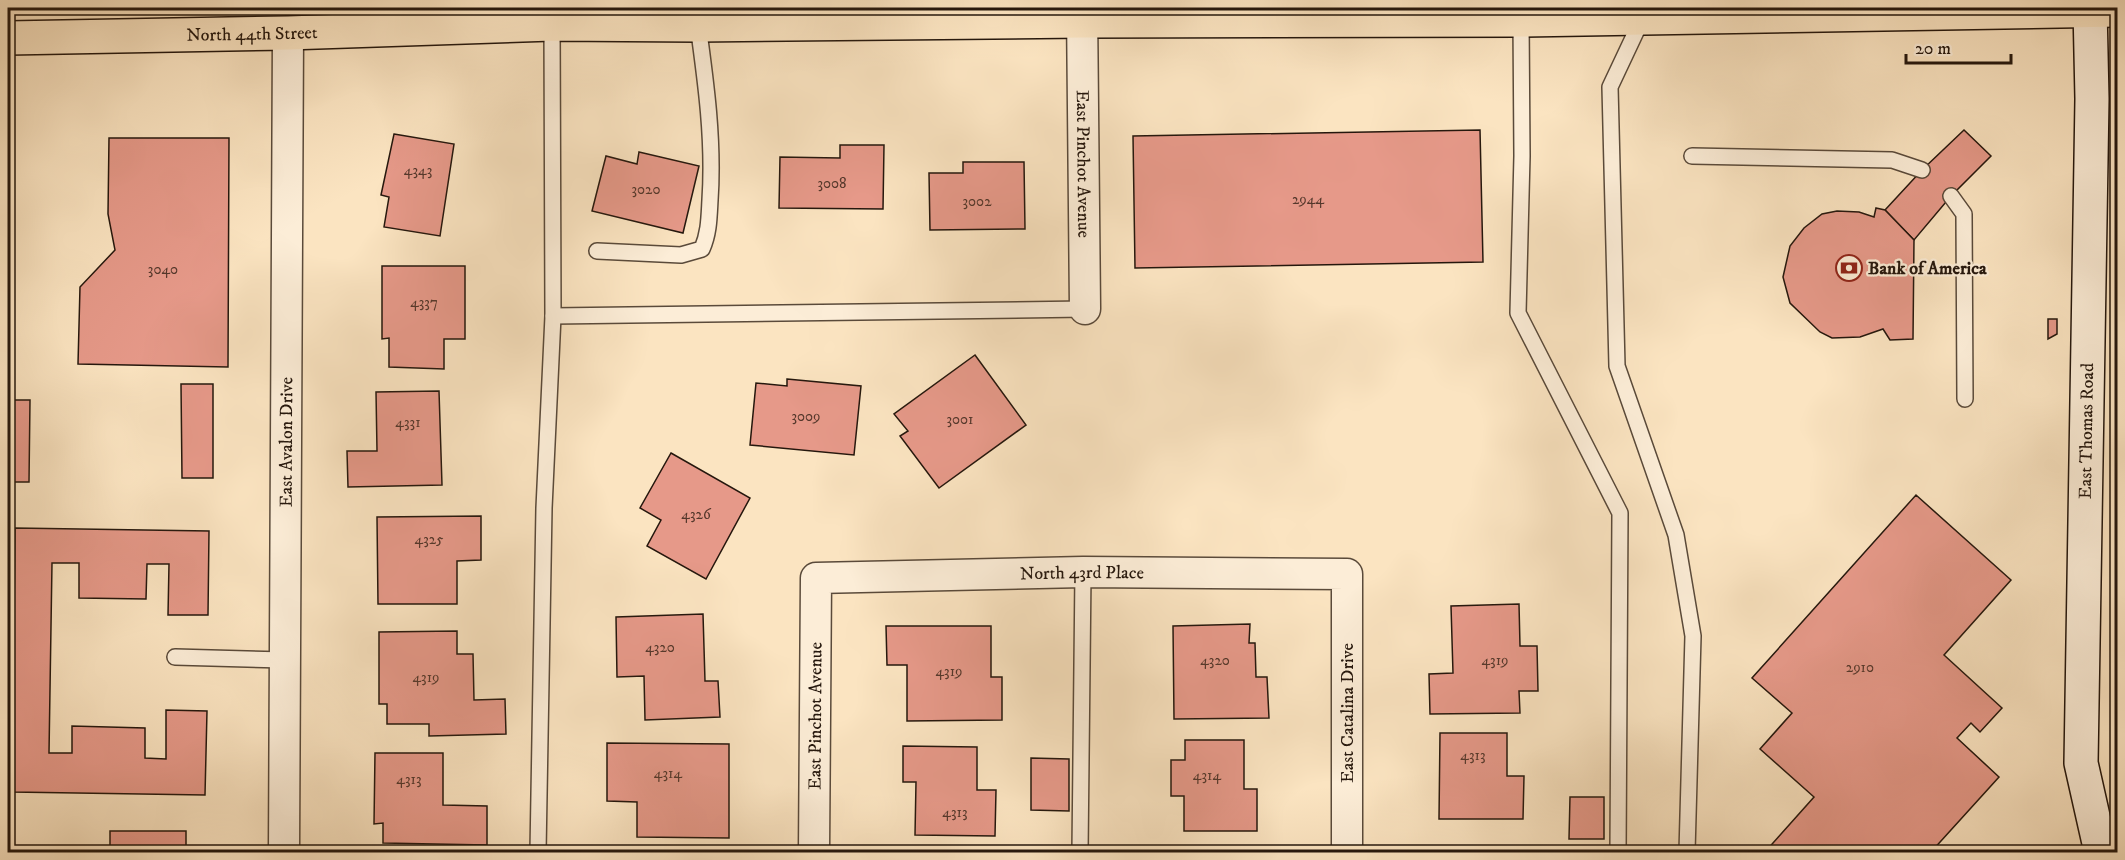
<svg xmlns="http://www.w3.org/2000/svg" width="2125" height="860" font-family="'IM FELL DW Pica',serif">
<rect width="100%" height="100%" fill="#fbe4c1"/>
<filter id="stains"><feTurbulence type="fractalNoise" baseFrequency=".00333" numOctaves="4"/><feColorMatrix values="0 0 0 0 .2 0 0 0 0 .09 0 0 0 0 .02 0 0 0 .5 -.17"/></filter>
<radialGradient id="worn" r=".72"><stop offset=".6" stop-color="#630" stop-opacity="0"/><stop offset="1" stop-color="#630" stop-opacity=".3"/></radialGradient>
<g fill="#e69989" stroke="#25170d" stroke-width="1.5">
<polygon points="1480,130 1483,262 1135,268 1133,136"/>
<polygon points="1964,130 1991,156 1951,196 1914,240 1885,210 1922,170"/>
<polygon points="394,134 454,144 440,236 384,227 389,197 381,195"/>
<polygon points="109,138 229,138 228,367 78,364 80,287 115,250 108,214"/>
<polygon points="840,145 884,145 883,209 779,208 780,157 840,158"/>
<polygon points="639,152 699,166 683,233 592,211 606,156 637,164"/>
<polygon points="963,162 1024,162 1025,229 930,230 929,173 963,173"/>
<polygon points="1876,208 1885,210 1914,240 1913,339 1890,340 1883,329 1860,337 1832,338 1820,332 1790,303 1783,277 1790,246 1804,228 1822,214 1837,211 1859,212 1874,217"/>
<polygon points="382,266 465,266 465,339 444,339 444,369 389,367 389,338 382,339"/>
<polygon points="2048,319 2057,319 2057,334 2048,339"/>
<polygon points="975,355 1026,425 939,488 900,436 908,431 894,414"/>
<polygon points="787,379 861,386 854,455 750,445 756,383 787,386"/>
<polygon points="181,384 213,384 213,478 182,478"/>
<polygon points="439,391 442,485 348,487 347,451 377,451 376,392"/>
<polygon points="8,400 30,400 29,482 8,482"/>
<polygon points="671,453 750,498 706,579 647,546 661,520 640,508"/>
<polygon points="1916,495 2011,580 1944,655 2002,708 1980,732 1971,723 1957,738 1999,777 1931,852 1765,852 1814,797 1760,749 1792,713 1752,678"/>
<polygon points="481,516 481,560 457,561 457,604 378,604 377,517"/>
<polygon points="15,528 209,531 208,615 168,615 169,564 147,564 146,599 79,598 79,563 52,563 49,753 72,753 72,726 145,728 145,758 166,759 166,710 207,711 205,795 12,792"/>
<polygon points="1519,604 1520,646 1537,646 1538,691 1519,691 1520,713 1430,714 1429,674 1453,673 1451,606"/>
<polygon points="703,614 705,681 718,681 720,717 645,720 644,676 617,677 616,617"/>
<polygon points="1250,624 1249,643 1255,643 1256,677 1267,677 1269,718 1174,719 1173,626"/>
<polygon points="886,626 991,626 991,677 1002,677 1002,720 907,721 907,665 887,665"/>
<polygon points="457,631 457,654 473,654 474,700 505,699 506,734 429,736 429,724 387,724 387,704 379,704 379,632"/>
<polygon points="1440,733 1507,733 1507,776 1524,776 1523,819 1439,819"/>
<polygon points="1185,740 1244,740 1244,789 1257,789 1257,831 1184,831 1184,796 1171,796 1171,760 1185,760"/>
<polygon points="607,743 729,744 729,838 637,837 637,802 607,801"/>
<polygon points="903,746 977,747 977,790 996,790 995,836 915,835 916,782 903,782"/>
<polygon points="375,753 443,753 443,805 487,806 487,845 383,843 383,823 374,824"/>
<polygon points="1031,758 1069,759 1069,811 1031,810"/>
<polygon points="1570,797 1604,797 1604,839 1569,839"/>
<rect x="110" y="831" width="76" height="21"/>
</g>
<g fill="none" stroke-linecap="round" stroke-linejoin="round">
<defs>
<g id="service">
<polyline points="1642,19 1610,87 1617,366 1676,535 1693,636 1687,852"/>
<polyline points="1521,20 1522,156 1518,313 1620,513 1618,852"/>
<polyline points="1692,156 1892,160 1922,170"/>
<polyline points="1951,196 1964,214 1965,399"/>
<path d="M597,251L681,255L702,249C709,233 709,218 710,200C714,141 706,83 698,25"/>
<polyline points="553,316 1085,309"/>
<polyline points="175,657 285,660"/>
<polyline points="538,852 544,508 553,316 552,24"/>
<polyline points="1080,852 1083,572"/>
</g>
<g id="minor">
<path id="s1" d="M1082,8L1085,309"/>
<path id="s2" d="M284,852L288,33"/>
<path id="s3" d="M814,852L816,578L1083,572L1347,574V852"/>
</g>
<polyline id="secondary" points="2090,8 2092,99 2081,763 2101,852"/>
<g id="primary">
<path id="s4" d="M8,38L288,33L552,24L698,25L1083,21L1521,20L2118,10"/>
</g>
</defs>
<use href="#service" stroke="#5a4a3a" stroke-width="18"/>
<use href="#minor" stroke="#5a4a3a" stroke-width="33"/>
<use href="#secondary" stroke="#25170d" stroke-width="36"/>
<use href="#primary" stroke="#25170d" stroke-width="36"/>
<use href="#service" stroke="#fcedd7" stroke-width="15"/>
<use href="#minor" stroke="#fcedd7" stroke-width="30"/>
<use href="#secondary" stroke="#fcedd7" stroke-width="33"/>
<use href="#primary" stroke="#fbe4c1" stroke-width="33"/>
</g>
<defs>
<symbol id="bank-ring" viewBox="-11 -11 22 22"><circle r="9.5" fill="#fcedd7" stroke="#8f2418" stroke-width="1.5"/><path d="M-6-4H6V4H-6ZM0-2.3a2.3 2.3 0 1 0 0 4.6a2.3 2.3 0 1 0 0-4.6Z" fill="#8f2418"/></symbol>
</defs>
<g fill-rule="evenodd">
<use href="#bank-ring" x="1834" y="253" width="30" height="30"/>
</g>
<g text-anchor="middle" stroke-width="4.5" stroke-linejoin="round" paint-order="stroke">
<g font-size="15" fill="#55382c">
<text x="418" y="175">4343</text>
<text x="832" y="188">3008</text>
<text x="646" y="194">3020</text>
<text x="1308" y="204">2944</text>
<text x="977" y="206">3002</text>
<text x="163" y="274">3040</text>
<text x="424" y="307">4337</text>
<text x="806" y="421">3009</text>
<text x="960" y="424">3001</text>
<text x="408" y="427">4331</text>
<text x="696" y="519">4326</text>
<text x="429" y="544">4325</text>
<text x="660" y="652">4320</text>
<text x="1215" y="665">4320</text>
<text x="1495" y="665">4319</text>
<text x="1860" y="672">2910</text>
<text x="949" y="676">4319</text>
<text x="426" y="682">4319</text>
<text x="1473" y="760">4313</text>
<text x="668" y="778">4314</text>
<text x="1207" y="780">4314</text>
<text x="409" y="784">4313</text>
<text x="955" y="817">4313</text>
</g>
<g font-size="18" fill="#25170d" stroke="#fcedd7">
<text dy="6" stroke="none"><textPath href="#s4" startOffset="244">North 44th Street</textPath></text>
<text dy="6" stroke="none"><textPath href="#s1" startOffset="156">East Pinchot Avenue</textPath></text>
<text transform="translate(2086 431) rotate(-89)" y="6">East Thomas Road</text>
<text dy="6" stroke="none"><textPath href="#s2" startOffset="410">East Avalon Drive</textPath></text>
<text dy="6" stroke="none"><textPath href="#s3" startOffset="540">North 43rd Place</textPath></text>
<text transform="translate(1347 713) rotate(-90)" y="6">East Catalina Drive</text>
<text dy="6" stroke="none"><textPath href="#s3" startOffset="136">East Pinchot Avenue</textPath></text>
</g>
<g font-size="18" font-weight="bold" fill="#25170d" stroke="#fcedd7" text-anchor="start">
<text x="1868" y="274">Bank of America</text>
</g>
</g>
<rect width="2125" height="860" fill="none" stroke="#fbe4c1" stroke-width="30"/>
<rect x="9" y="9" width="2107" height="842" fill="none" stroke="#25170d" stroke-width="3"/>
<rect x="15" y="15" width="2095" height="830" fill="none" stroke="#25170d" stroke-width="1.5"/>
<path d="M1906 54v9h105v-9" fill="none" stroke="#25170d" stroke-width="3"/>
<text x="1915" y="54" font-size="18" fill="#25170d" stroke="#fcedd7" stroke-width="4.5" paint-order="stroke">20 m</text>
<rect width="100%" height="100%" filter="url(#stains)"/>
<rect width="100%" height="100%" fill="url(#worn)"/>
</svg>
